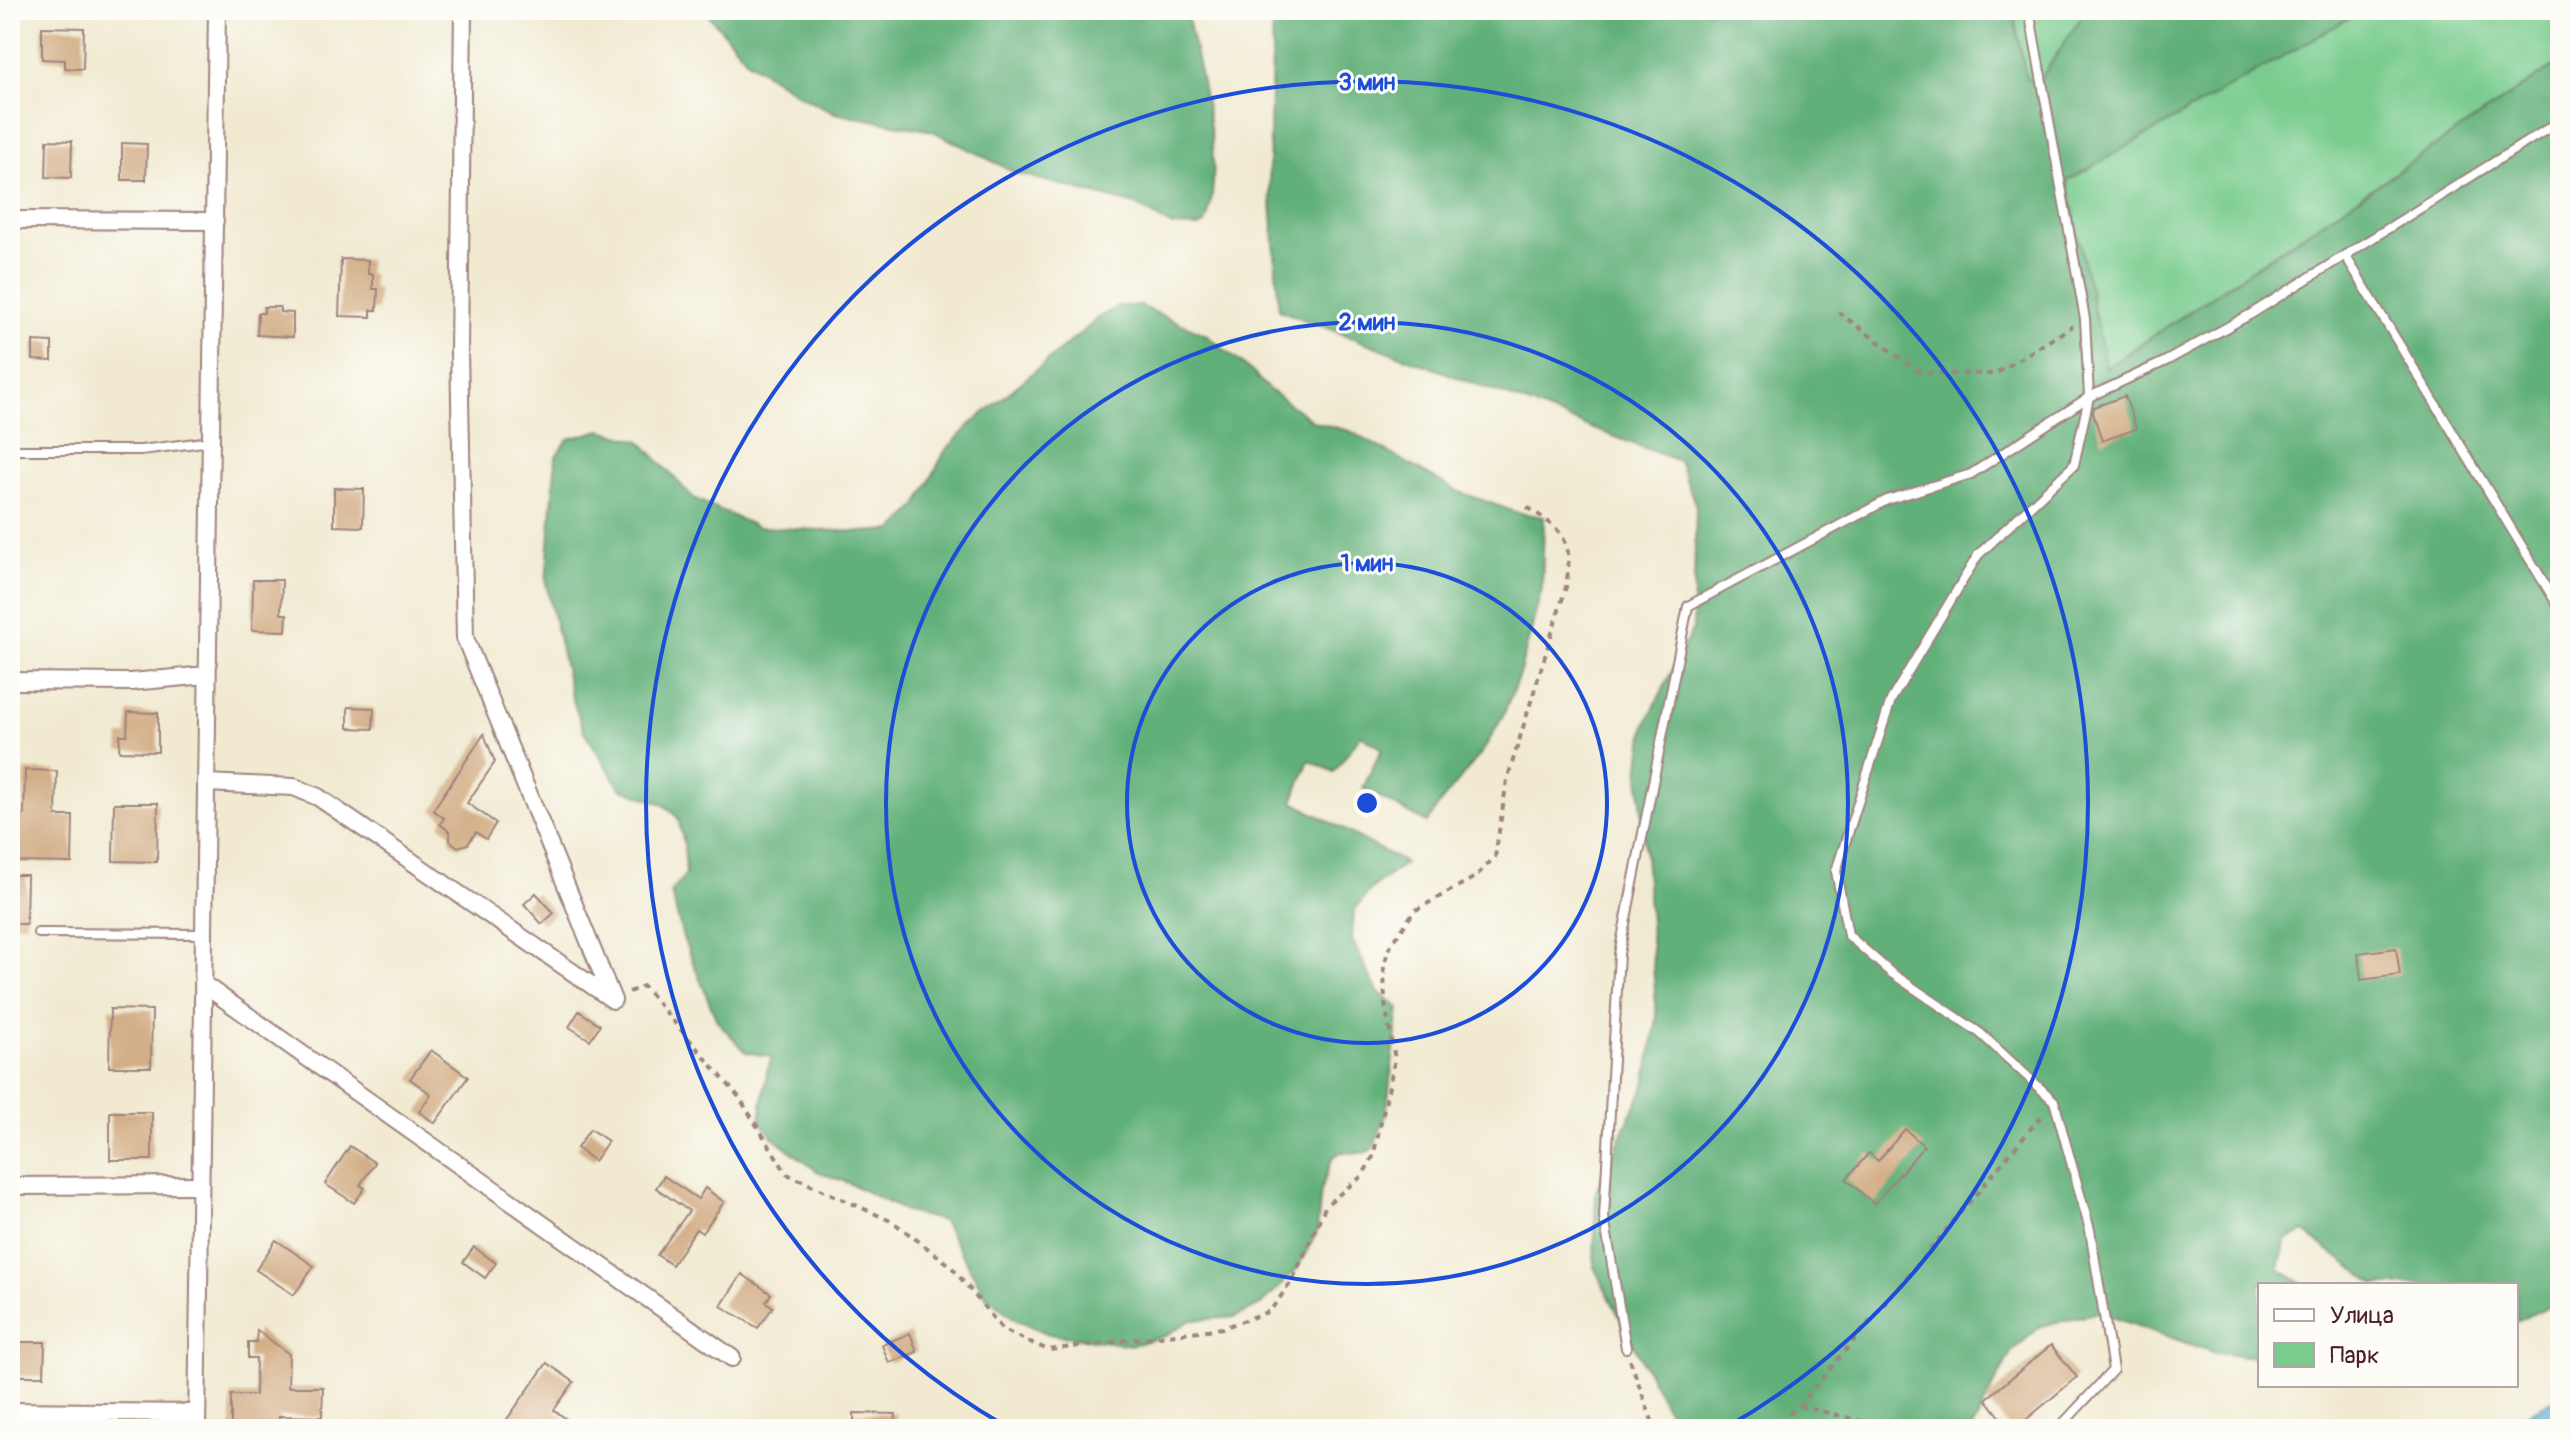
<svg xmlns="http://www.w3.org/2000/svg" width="2570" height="1439" font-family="Pangolin,sans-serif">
<rect width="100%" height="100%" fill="#fdfcf7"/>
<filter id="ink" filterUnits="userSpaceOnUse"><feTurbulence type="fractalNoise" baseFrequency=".0125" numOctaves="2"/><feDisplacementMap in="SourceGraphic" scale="16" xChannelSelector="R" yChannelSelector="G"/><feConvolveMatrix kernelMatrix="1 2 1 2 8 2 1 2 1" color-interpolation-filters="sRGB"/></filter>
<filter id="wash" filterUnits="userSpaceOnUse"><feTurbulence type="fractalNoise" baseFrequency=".006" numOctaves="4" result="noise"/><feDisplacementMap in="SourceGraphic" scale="32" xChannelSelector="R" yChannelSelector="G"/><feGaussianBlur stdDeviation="1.8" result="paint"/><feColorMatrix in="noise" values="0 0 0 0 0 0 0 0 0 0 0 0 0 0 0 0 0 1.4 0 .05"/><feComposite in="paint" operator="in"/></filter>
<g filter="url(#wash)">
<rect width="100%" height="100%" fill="#f1ead1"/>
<g fill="#79cc8e" stroke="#62765c" stroke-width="2">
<polygon points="2013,10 2086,10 2038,83 2026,79"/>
<polygon points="2363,10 2560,10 2560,62 2105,368 2067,181"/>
</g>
<g fill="#62b079" stroke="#566852" stroke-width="2">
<path d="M704,10H1186C1198,70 1228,166 1205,224L1198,227L1172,226L1136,205L1016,173L933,131L835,113L799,95L749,62Z"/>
<polygon points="1269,10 2013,10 2026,78 2038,83 2086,10 2363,10 2067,181 2106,368 2560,62 2560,1291 2551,1305 2516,1322 2516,1285 2376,1285 2304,1232 2286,1240 2279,1269 2304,1285 2260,1285 2260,1357 2215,1353 2098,1312 2041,1326 2011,1352 1972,1429 1677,1429 1594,1267 1596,1191 1645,1085 1657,1018 1639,773 1645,726 1693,628 1696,506 1679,461 1279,310 1269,173 1273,14"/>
<polygon points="1119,306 1141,306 1205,334 1251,371 1267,388 1314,422 1350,431 1457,491 1515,512 1544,517 1542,588 1520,672 1503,716 1483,751 1437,807 1427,823 1363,788 1382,749 1361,735 1334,772 1309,760 1293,802 1405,863 1371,889 1354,911 1352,940 1378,992 1399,1008 1386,1116 1372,1150 1364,1153 1341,1152 1333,1157 1321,1189 1317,1232 1297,1269 1261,1305 1236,1317 1191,1320 1165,1336 1132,1345 1049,1334 1016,1320 986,1296 943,1221 907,1212 851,1184 817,1171 774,1138 760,1121 767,1071 772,1057 746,1052 717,1021 683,938 671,892 686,874 684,844 678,818 663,804 620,788 584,731 571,695 546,583 556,456 568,439 601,430 640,441 693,498 757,527 861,532 894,530 917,506 945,451 970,425 1101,316"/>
</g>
<polygon fill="#57aed4" stroke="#506680" stroke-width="2" points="2560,1396 2560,1429 2498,1429"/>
<g id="blocks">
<g fill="#d3af88">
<polygon points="42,27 84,28 83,69 65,68 65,60 42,59"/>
<polygon points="47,140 72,141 71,178 46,177"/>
<polygon points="122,143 147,144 146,180 122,180"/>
<polygon points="341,259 368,260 368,274 373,274 373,289 378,289 377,310 371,310 371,317 339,316"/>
<polygon points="264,307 280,307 280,312 293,313 293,337 257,335 258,313 264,313"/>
<polygon points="33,341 52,342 52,361 33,360"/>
<polygon points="2125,396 2136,429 2102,441 2093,413 2094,407"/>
<polygon points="334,488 364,489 363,527 334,526"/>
<polygon points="253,580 282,580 281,614 287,614 286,631 252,630"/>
<polygon points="348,707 374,708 373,729 348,728"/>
<polygon points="128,712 158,713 158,752 119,751 120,735 127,735"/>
<polygon points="484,734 495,762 467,803 496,823 486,839 476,832 468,844 458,847 450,841 450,832 440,824 444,818 433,810"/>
<polygon points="25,770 57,771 56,816 73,816 72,863 15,862 16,815 24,815"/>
<polygon points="114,803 158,803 157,862 113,861"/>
<polygon points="10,875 27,875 26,924 10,924"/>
<polygon points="536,893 554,913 542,924 524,904"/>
<polygon points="2396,948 2400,975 2361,980 2358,953"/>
<polygon points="110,1009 152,1010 151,1067 109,1067"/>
<polygon points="579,1011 600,1025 590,1040 569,1027"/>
<polygon points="431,1050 468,1077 435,1123 419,1112 431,1094 410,1079"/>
<rect x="110" y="1112" width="42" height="48"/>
<polygon points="590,1129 608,1141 594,1161 577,1148"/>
<polygon points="1905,1129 1924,1146 1874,1204 1846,1179 1869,1153 1878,1161"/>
<polygon points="350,1146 375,1163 360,1185 365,1188 354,1203 325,1184"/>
<polygon points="664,1176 698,1199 705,1188 724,1202 702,1233 696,1229 672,1265 657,1255 689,1211 656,1188"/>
<polygon points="276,1240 314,1266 294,1295 256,1270"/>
<polygon points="474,1247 496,1263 485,1278 463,1262"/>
<polygon points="742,1274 771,1294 766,1302 773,1307 758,1328 721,1306"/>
<polygon points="257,1330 289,1354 288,1387 323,1387 322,1417 279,1416 279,1429 231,1429 231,1395 255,1395 256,1358 248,1358 248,1342 256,1342"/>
<polygon points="910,1333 917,1352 889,1363 882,1345"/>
<polygon points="10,1342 45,1342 44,1376 10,1376"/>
<polygon points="2051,1345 2077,1377 2015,1429 2010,1429 1986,1399"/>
<polygon points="547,1363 574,1382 554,1410 580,1429 500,1429"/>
<polygon points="854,1413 896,1414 895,1429 854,1429"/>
</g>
</g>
</g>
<g filter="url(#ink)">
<use href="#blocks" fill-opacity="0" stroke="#9e847e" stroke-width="2"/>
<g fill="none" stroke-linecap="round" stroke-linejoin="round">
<defs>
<g id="lane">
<polyline points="2029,10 2085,319 2089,397 2074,465 1978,555 1891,700 1836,871 1848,935 1890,972 1980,1033 2054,1101 2090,1230 2113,1370 2058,1429"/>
<polyline points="2345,255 2560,609"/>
<polyline points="10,450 141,450 211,441"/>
<polyline points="38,933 204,934"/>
<polyline points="1626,1348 1604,1217 1619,954 1688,606 1887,500 1971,474 2089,397 2166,361 2251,314 2560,121"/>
</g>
<g id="street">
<polyline points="10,220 215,221"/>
<polyline points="10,681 131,682 207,675"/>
<polyline points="206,783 294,787 318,797 613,1000 465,638 459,351 463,10"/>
<polyline points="203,984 732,1358"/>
<polyline points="10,1186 200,1185"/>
<polyline points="10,1411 197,1413"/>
<polyline points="197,1429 217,10"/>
</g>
</defs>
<use href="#lane" stroke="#9e847e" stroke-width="12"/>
<use href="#street" stroke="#9e847e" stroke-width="20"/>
<g stroke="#9e847e" stroke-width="4" stroke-dasharray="6 6" stroke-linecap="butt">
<polyline points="1838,312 1921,373 1995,374 2073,326"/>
<path d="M629,992L643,986L739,1097L787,1174L893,1222L950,1265L1003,1330L1048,1350L1223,1328L1270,1311L1292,1281L1326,1205L1362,1176L1373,1157L1395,1059L1385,1004L1384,968L1388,950L1414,911L1475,877L1495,857L1507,780L1566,587C1573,541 1566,532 1527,507"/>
<polyline points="1630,1360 1655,1429"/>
<polyline points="1799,1406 1896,1429"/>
<polyline points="1770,1429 1799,1406 2043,1114"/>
</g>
<use href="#lane" stroke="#fff" stroke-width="8"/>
<use href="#street" stroke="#fff" stroke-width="16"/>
</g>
</g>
<g fill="none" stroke="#1d4ed8" stroke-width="4">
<circle cx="1367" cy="803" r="240"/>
<circle cx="1367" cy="803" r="481"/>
<path d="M1007 1427A721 721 0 1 1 1727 1427"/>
</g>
<circle cx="1367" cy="803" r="12" fill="#1d4ed8" stroke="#fdfcf7" stroke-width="4"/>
<g font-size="24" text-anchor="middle" font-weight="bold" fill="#1d4ed8" stroke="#fdfcf7" stroke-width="6" stroke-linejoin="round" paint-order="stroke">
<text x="1367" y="90">3 мин</text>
<text x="1367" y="330">2 мин</text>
<text x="1367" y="571">1 мин</text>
</g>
<rect width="2570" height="1439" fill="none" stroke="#fdfcf7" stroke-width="40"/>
<rect x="2258" y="1283" width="260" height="104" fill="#fdfcf7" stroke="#b5a4a5" stroke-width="2"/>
<rect x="2274" y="1309" width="40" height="12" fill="#ffffff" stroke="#b5a4a5" stroke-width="2"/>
<text x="2330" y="1323" font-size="24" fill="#4a1f2b">Улица</text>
<rect x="2274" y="1343" width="40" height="24" fill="#79cc8e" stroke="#b5a4a5" stroke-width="2"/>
<text x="2330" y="1363" font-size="24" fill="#4a1f2b">Парк</text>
</svg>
